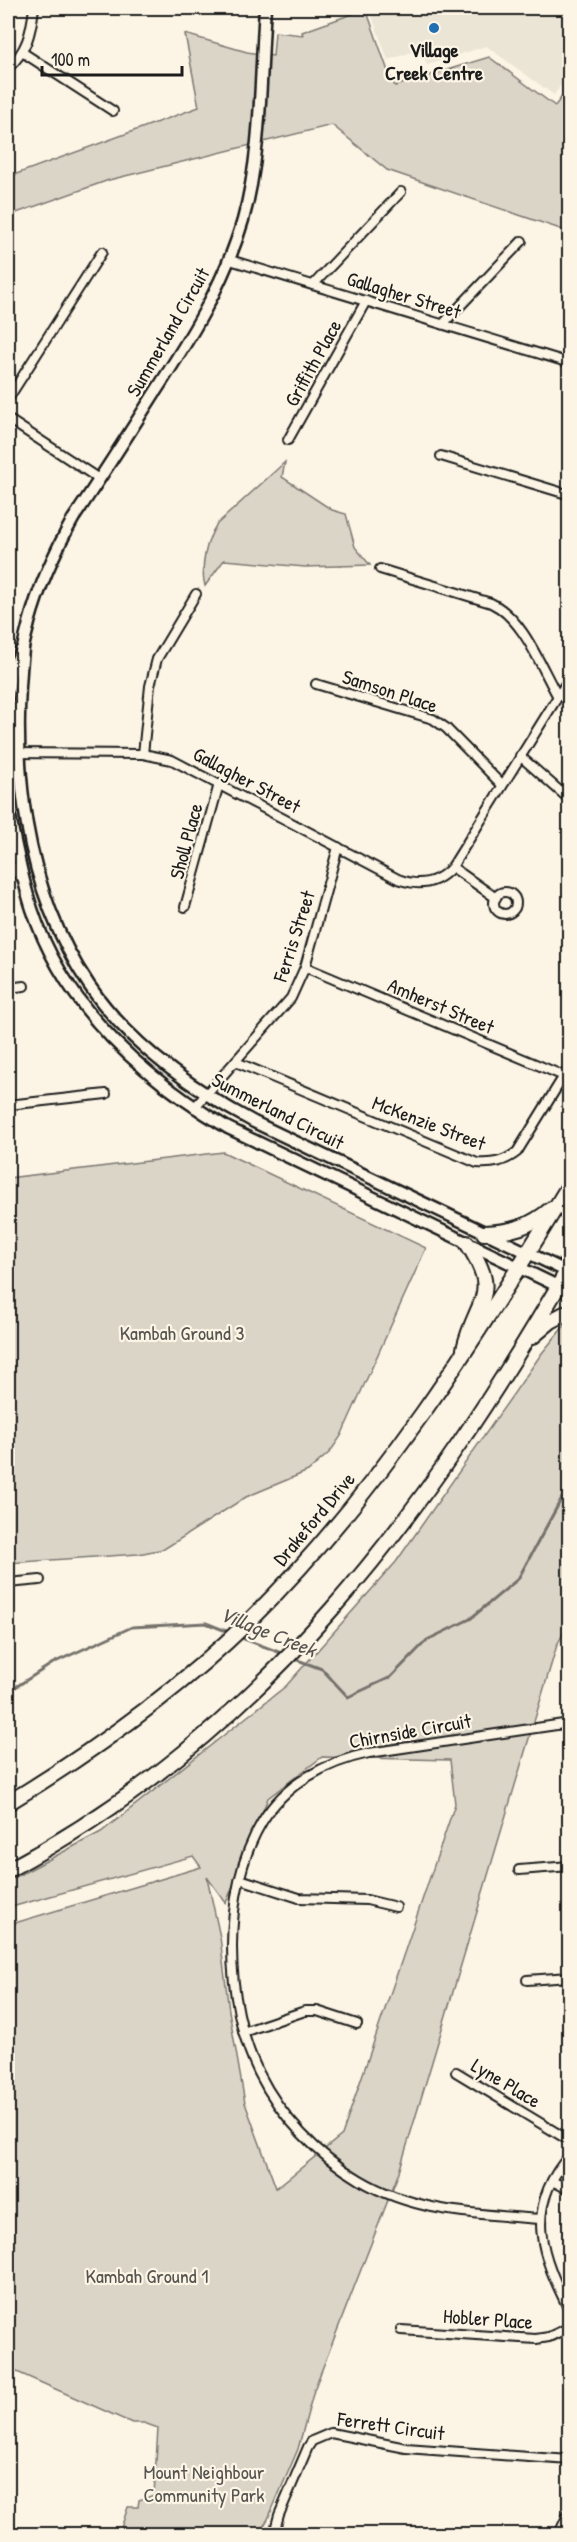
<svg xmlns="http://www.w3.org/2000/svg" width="577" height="2542" font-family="'Patrick Hand',sans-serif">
<rect width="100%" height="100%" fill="#fcf5e5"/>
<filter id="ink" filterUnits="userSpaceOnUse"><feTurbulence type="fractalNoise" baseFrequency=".0167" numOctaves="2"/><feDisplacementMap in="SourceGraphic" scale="12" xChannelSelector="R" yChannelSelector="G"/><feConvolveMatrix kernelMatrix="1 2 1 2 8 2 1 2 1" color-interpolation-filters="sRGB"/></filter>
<g filter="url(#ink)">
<polygon fill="#ebe5d6" points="369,8 569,8 569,73 554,95 486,46 427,65 421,49 388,60"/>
<g fill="#dbd5c8" stroke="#7c7872" stroke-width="1.5" fill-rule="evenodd">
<polygon points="366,9 389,74 395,86 489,57 555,106 569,87 569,232 387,170 332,125 109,180 8,216 8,177 199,107 185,34 247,52 273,56 275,32 303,35 302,32"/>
<path d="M285,462L282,477L332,510L346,514L355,547L370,565L305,567L224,560L205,586C200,568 206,540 217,524Z"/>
<polygon points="223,1152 426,1248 341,1436 330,1452 308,1471 246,1497 164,1549 138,1554 8,1563 8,1178"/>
<path d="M569,1324V1623L557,1645L399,2172L314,2390L298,2449L268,2519L259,2534H119L128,2507H138L139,2500L154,2495L158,2428L144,2423H132L8,2368V1925L201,1867L193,1856L8,1908V1881L101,1832L286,1686L396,1562L542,1353L565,1325ZM322,1757L450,1760L455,1804L342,2135L276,2188L245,2103L229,2011L220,1937L207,1877L226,1903L268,1798Z"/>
</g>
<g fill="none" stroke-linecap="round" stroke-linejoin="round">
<g stroke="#75726c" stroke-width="3">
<polyline points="239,1637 284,1654"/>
<polyline points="292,1658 322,1669 348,1697 391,1677 427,1640 470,1619 518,1579 570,1483"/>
<polyline points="8,1692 53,1663 132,1627 206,1623 231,1633"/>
</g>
<defs>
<g id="minor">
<polyline points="22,52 113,111"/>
<path d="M8,68C27,51 31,33 34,8"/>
<polyline points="230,260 570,363"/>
<polyline points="313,285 401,192"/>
<polyline points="443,324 522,241"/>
<polyline points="8,399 102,252"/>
<polyline points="8,419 99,479"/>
<polyline points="288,440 366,301"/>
<polyline points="441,456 570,495"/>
<path d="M380,569L491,603C523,618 540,665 557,695"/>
<polyline points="316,684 433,719 446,728 502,785"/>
<path d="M8,753L143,754L172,760L398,879C419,887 437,884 452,867L570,677"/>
<polyline points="143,754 150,686 157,659 196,594"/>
<polyline points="520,756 570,800"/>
<polyline points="452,867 496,898"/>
<circle cx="505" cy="903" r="11"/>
<polyline points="185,907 219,784"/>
<polyline points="305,967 564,1076"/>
<polyline points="8,988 24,986"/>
<path d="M236,1062L477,1163C493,1164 504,1162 517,1152L570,1066"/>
<polyline points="8,1105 106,1094"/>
<polyline points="194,1108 291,998 305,967 338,847"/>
<polyline points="8,1583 40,1580"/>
<polyline points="519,1870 570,1866"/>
<polyline points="240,1879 299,1898 367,1900 396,1907"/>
<polyline points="527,1980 570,1977"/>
<polyline points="243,2032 305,2011 317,2011 357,2024"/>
<polyline points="456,2072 570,2141"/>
<path d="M570,2155C522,2209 542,2256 570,2312"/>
<polyline points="552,2181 570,2190"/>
<path d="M541,2219C479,2214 415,2213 360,2180C317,2155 281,2117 259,2073C224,2003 221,1890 262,1822C285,1783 327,1762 369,1753L570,1723"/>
<polyline points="401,2330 536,2339 549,2337 570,2327"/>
<polyline points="278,2534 276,2526 279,2515 308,2447 312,2441 331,2433 406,2448 570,2460"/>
<polyline points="559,2534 570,2510"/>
</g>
<g id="tertiary">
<path d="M265,8C260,77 262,152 243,220C224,285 189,340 152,397C126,438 100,479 73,519C54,553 39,586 29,623C27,632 24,641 23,649C11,764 23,887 89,985C130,1045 190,1088 254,1122L570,1273"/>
<polyline points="8,695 11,672 22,649"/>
<path d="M8,807C15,841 21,876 32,909C64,1007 142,1077 228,1128L570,1292"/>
<polyline points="8,865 22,876"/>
</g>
<g id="trunk">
<path d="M484,1233C511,1232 530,1227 551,1209"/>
<polyline points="532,1337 551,1321 570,1311"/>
<path d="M464,1349C476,1298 502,1296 467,1243"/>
<path d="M8,1803C94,1751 176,1692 249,1621C379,1493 476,1339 570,1184"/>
<path d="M8,1870C264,1734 428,1512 570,1266"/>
</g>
</defs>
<use href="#minor" stroke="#1c1c1c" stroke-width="12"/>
<use href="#tertiary" stroke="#1c1c1c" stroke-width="15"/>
<use href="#trunk" stroke="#1c1c1c" stroke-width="18"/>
<use href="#minor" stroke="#fcf5e5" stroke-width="8"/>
<use href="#tertiary" stroke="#fcf5e5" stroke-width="10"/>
<use href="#trunk" stroke="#fcf5e5" stroke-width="14"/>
</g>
</g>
<circle fill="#1f6fb2" stroke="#fcf5e5" stroke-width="2" cx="434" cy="28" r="6"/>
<g text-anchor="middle" stroke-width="4.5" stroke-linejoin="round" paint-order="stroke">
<g font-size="20" font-weight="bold" fill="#1c1c1c" stroke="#fcf5e5">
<text x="434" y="57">Village<tspan x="434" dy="23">Creek Centre</tspan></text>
</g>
<g font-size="20" fill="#1c1c1c" stroke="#fcf5e5">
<text transform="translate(404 295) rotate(17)" y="7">Gallagher Street</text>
<text transform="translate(168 332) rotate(-60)" y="7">Summerland Circuit</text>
<text transform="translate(313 363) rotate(-61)" y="7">Griffith Place</text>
<text transform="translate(390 691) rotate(18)" y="7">Samson Place</text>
<text transform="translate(247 780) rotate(28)" y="7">Gallagher Street</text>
<text transform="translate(186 841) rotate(-75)" y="7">Sholl Place</text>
<text transform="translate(294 936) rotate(-72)" y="7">Ferris Street</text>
<text transform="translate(441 1006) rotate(23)" y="7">Amherst Street</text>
<text transform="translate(278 1111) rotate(27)" y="7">Summerland Circuit</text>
<text transform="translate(429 1123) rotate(21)" y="7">McKenzie Street</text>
<text transform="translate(314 1519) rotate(-50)" y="7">Drakeford Drive</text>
<text transform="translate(410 1731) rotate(-10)" y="7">Chirnside Circuit</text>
<text transform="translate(506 2083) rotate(31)" y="7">Lyne Place</text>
<text transform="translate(488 2319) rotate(4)" y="7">Hobler Place</text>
<text transform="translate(391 2426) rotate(8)" y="7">Ferrett Circuit</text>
</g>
<g font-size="20" fill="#555450" stroke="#fcf5e5">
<text x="182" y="1340">Kambah Ground 3</text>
<text x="147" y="2283">Kambah Ground 1</text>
<text x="204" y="2479">Mount Neighbour<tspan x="204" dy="23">Community Park</tspan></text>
</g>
<g font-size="21" font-style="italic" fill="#575551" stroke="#fcf5e5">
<text transform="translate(268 1632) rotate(22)" y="7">Village Creek</text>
</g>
</g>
<rect width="577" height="2542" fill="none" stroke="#fcf5e5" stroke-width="30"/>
<rect x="15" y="15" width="547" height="2512" fill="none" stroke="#1c1c1c" stroke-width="2" filter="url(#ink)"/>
<path d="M42 66v9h140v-9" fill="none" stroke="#1c1c1c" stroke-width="3"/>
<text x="51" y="66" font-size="18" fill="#1c1c1c" stroke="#fcf5e5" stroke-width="4.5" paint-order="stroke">100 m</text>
</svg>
